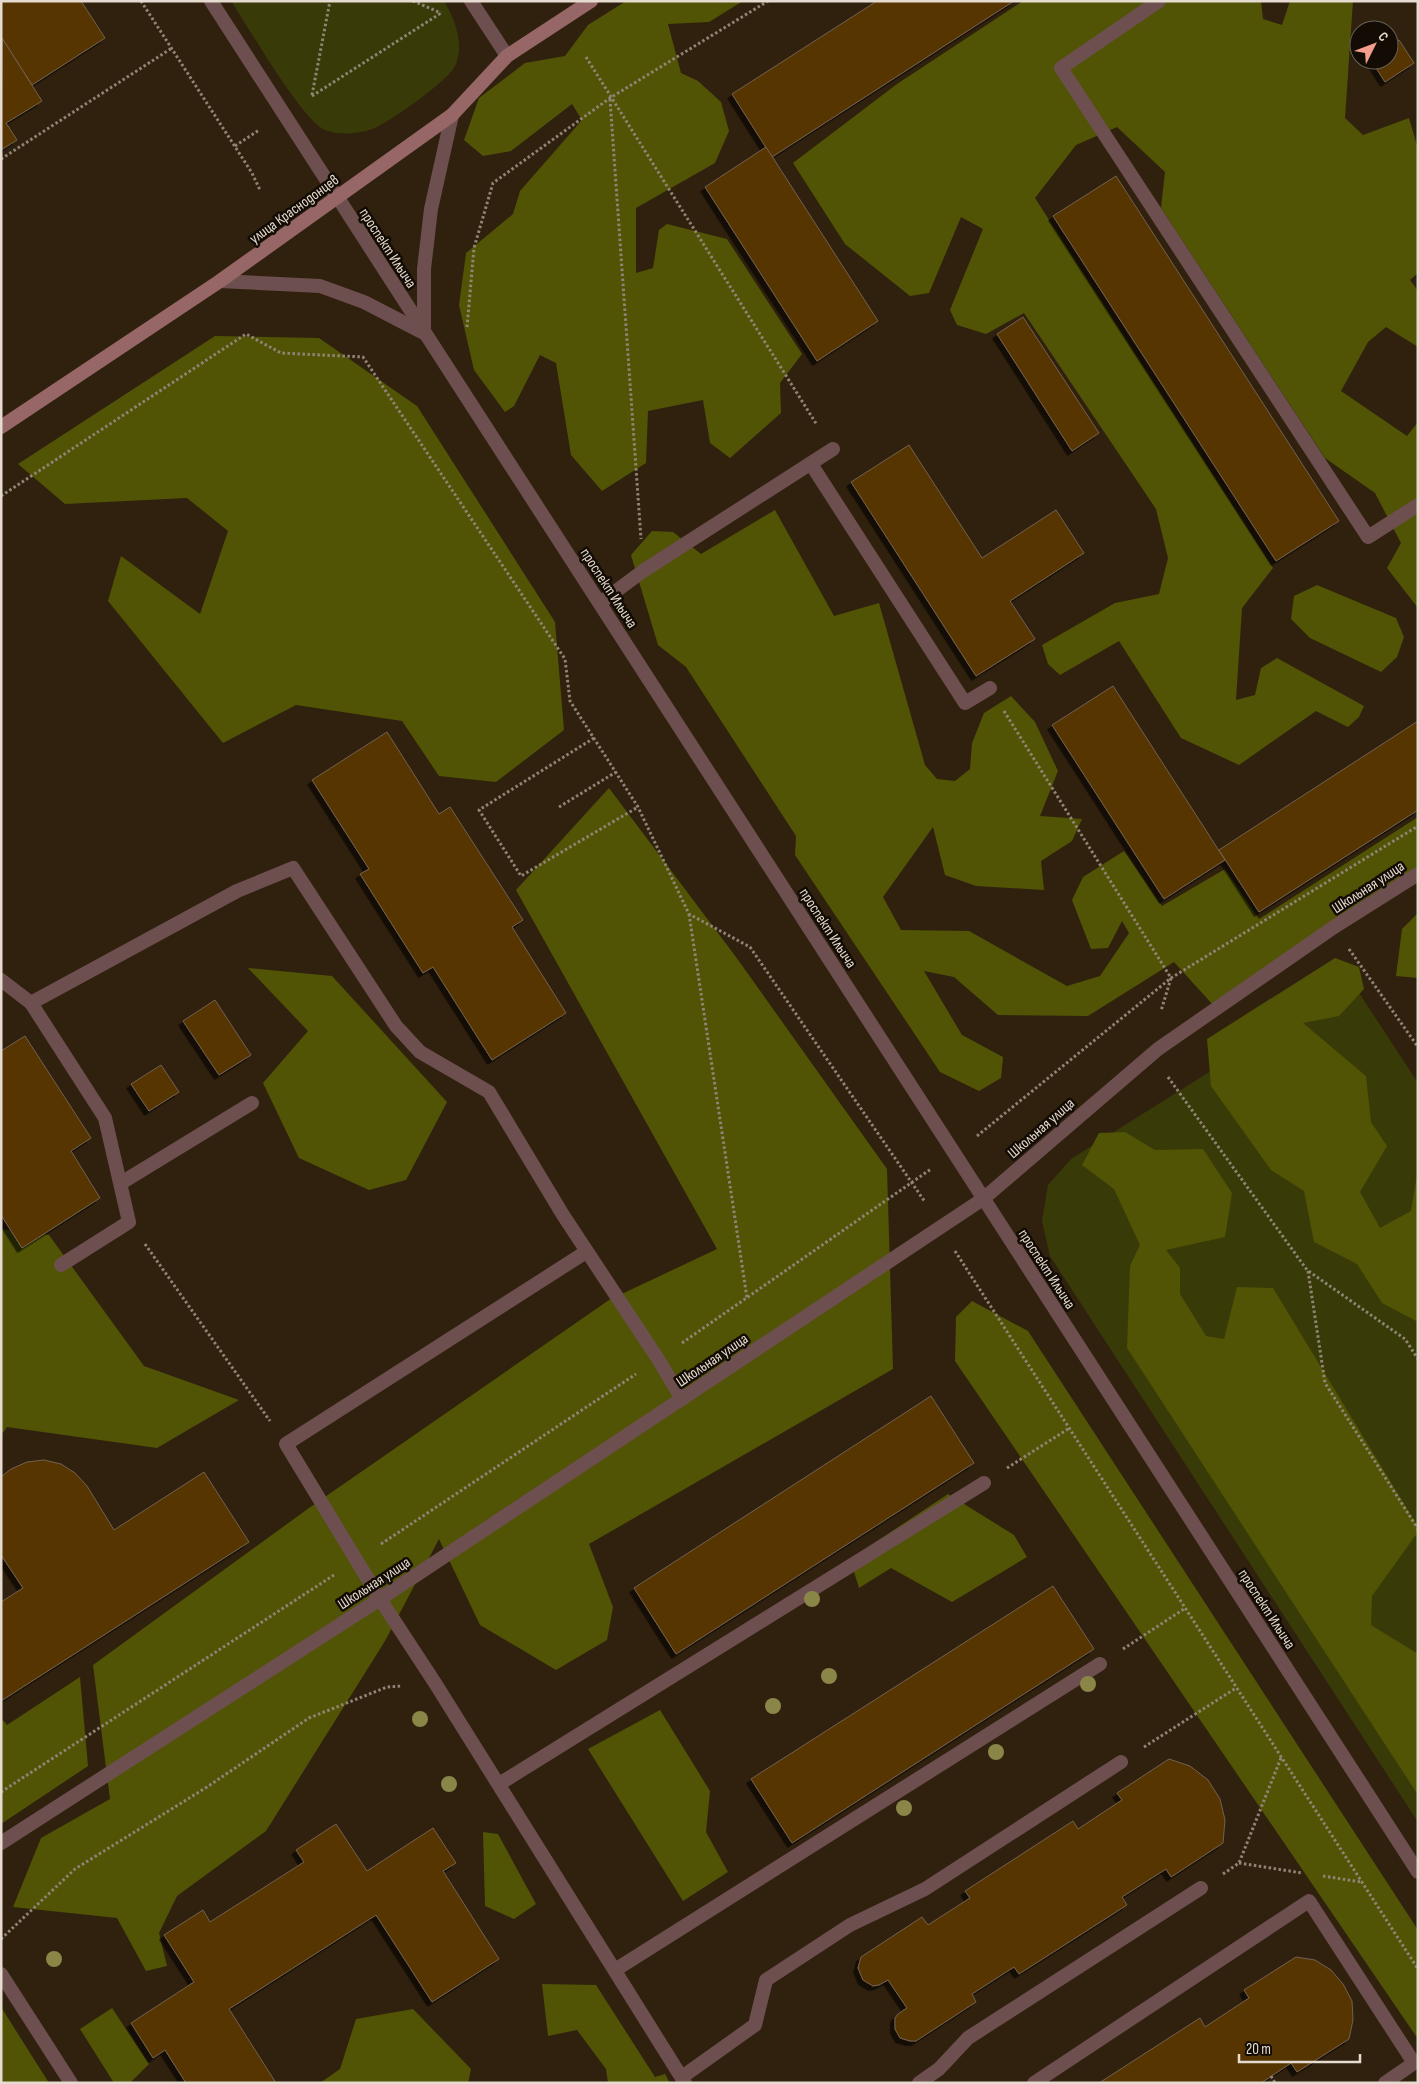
<svg xmlns="http://www.w3.org/2000/svg" width="1419" height="2084" font-family="'Sofia Sans Condensed',sans-serif">
<defs>
<filter id="shadow"><feDropShadow dx="-4.5" dy="4.5" stdDeviation="0" flood-color="#0009"/></filter>
</defs>
<rect width="100%" height="100%" fill="#30210f"/>
<g fill="#383b07">
<path d="M231,1H444C455,19 465,46 455,66C448,81 393,119 377,127C362,134 341,136 325,130C303,122 247,25 231,1Z"/>
<polygon points="1352,982 1418,1083 1418,1822 1050,1256 1042,1221 1048,1185 1071,1159"/>
</g>
<g fill="#505404">
<polygon points="626,1 743,1 709,22 668,24 681,73 698,81 721,102 729,131 715,163 636,208 636,273 653,268 659,230 667,224 727,239 802,354 780,383 781,413 730,458 710,443 703,400 648,411 646,463 602,491 571,455 556,363 540,355 514,406 505,412 474,370 459,305 466,253 513,214 520,191 582,120 572,104 511,151 483,156 464,140 479,98 525,63 565,56 588,25"/>
<polygon points="1023,1 1261,1 1263,19 1282,25 1290,1 1353,1 1345,118 1363,135 1409,118 1418,149 1418,273 1410,280 1418,291 1418,347 1386,327 1368,342 1341,391 1407,436 1418,422 1418,608 1387,568 1401,543 1375,493 1325,458 1161,208 1165,172 1117,127 1076,145 1035,198 1273,568 1242,608 1236,700 1255,695 1261,668 1277,658 1364,706 1359,717 1348,727 1316,711 1239,765 1181,738 1119,641 1060,675 1048,664 1042,645 1115,603 1159,594 1168,558 1156,509 1024,313 986,334 957,325 950,310 983,229 961,217 929,293 910,296 845,244 793,163 897,84"/>
<polygon points="215,336 319,338 417,406 555,622 564,730 496,782 439,776 402,721 296,705 223,743 108,601 121,556 200,614 228,531 187,498 65,504 18,464"/>
<polygon points="775,510 834,616 879,603 925,765 937,779 955,781 970,769 972,743 984,713 1011,696 1035,722 1058,771 1040,816 1082,819 1072,841 1041,861 1044,890 976,886 945,875 933,827 883,897 901,930 969,931 1067,986 1100,976 1129,933 1122,921 1108,948 1091,949 1072,900 1083,877 1124,851 1162,906 1225,869 1259,919 1418,817 1418,873 1214,1006 1174,962 1088,1016 998,1015 954,977 924,971 962,1035 1003,1057 1001,1078 979,1091 940,1072 795,855 796,836 686,667 658,645 631,555 652,531 673,532 701,554"/>
<polygon points="1317,585 1396,618 1404,637 1397,657 1381,672 1310,638 1291,619 1294,596"/>
<polygon points="609,788 736,957 887,1169 893,1369 589,1544 613,1607 607,1640 556,1670 480,1625 439,1539 385,1641 266,1831 177,1896 159,1933 167,1966 146,1971 117,1918 13,1907 41,1838 110,1799 93,1665 309,1508 609,1300 717,1249 516,890"/>
<polygon points="1418,913 1418,978 1396,976 1402,929"/>
<polygon points="1335,958 1359,967 1364,989 1339,1016 1303,1023 1366,1076 1371,1122 1387,1146 1360,1192 1380,1228 1411,1211 1418,1169 1418,1322 1382,1303 1357,1264 1314,1242 1304,1191 1271,1170 1211,1086 1207,1039"/>
<polygon points="248,968 332,976 447,1102 406,1180 369,1190 299,1158 263,1083 308,1031"/>
<polygon points="1125,1132 1155,1150 1203,1149 1232,1193 1225,1237 1166,1250 1180,1268 1180,1294 1206,1336 1224,1339 1237,1287 1273,1288 1418,1527 1418,1532 1372,1596 1371,1625 1418,1654 1418,1795 1127,1348 1130,1266 1140,1245 1114,1189 1082,1165 1099,1133"/>
<polygon points="1,1229 49,1235 144,1366 239,1400 157,1448 7,1427 1,1435"/>
<polygon points="972,1301 1028,1331 1418,1930 1418,2039 955,1361 956,1317"/>
<polygon points="948,1494 1014,1535 1027,1557 952,1602 891,1568 859,1588 850,1559"/>
<polygon points="80,1677 88,1766 1,1824 1,1718 7,1725"/>
<polygon points="660,1710 710,1791 706,1832 728,1872 683,1901 588,1749"/>
<polygon points="483,1832 498,1834 536,1904 514,1919 485,1906"/>
<polygon points="542,1984 596,1985 655,2077 665,2074 670,2083 608,2083 606,2069 577,2030 548,2036"/>
<polygon points="1,2007 49,2083 1,2083"/>
<polygon points="112,2008 149,2064 130,2083 114,2083 80,2029"/>
<polygon points="413,2009 471,2069 468,2083 320,2083 340,2069 356,2019"/>
</g>
<g fill="#573506" stroke="#73614d" filter="url(#shadow)">
<polygon points="1,1 81,1 105,38 32,85 1,37"/>
<polygon points="877,1 1014,1 772,157 732,94"/>
<polygon points="2,38 42,101 6,123 17,140 1,150"/>
<polygon points="1399,40 1414,63 1385,82 1371,60 1389,60 1389,47"/>
<polygon points="766,147 878,321 817,361 705,187"/>
<polygon points="1116,176 1339,521 1276,561 1053,216"/>
<polygon points="1023,317 1099,433 1072,451 997,334"/>
<polygon points="909,445 982,558 1056,510 1084,553 1010,601 1035,639 976,676 851,482"/>
<polygon points="1113,686 1225,860 1164,899 1052,725"/>
<polygon points="1418,721 1418,810 1259,912 1219,850"/>
<polygon points="387,732 439,814 450,807 523,920 512,927 566,1013 492,1060 433,967 423,973 360,874 369,869 312,780"/>
<polygon points="215,1000 251,1055 219,1075 183,1021"/>
<polygon points="25,1036 91,1138 71,1151 100,1198 22,1248 1,1215 1,1051"/>
<polygon points="161,1065 179,1092 149,1111 131,1084"/>
<polygon points="931,1396 974,1463 676,1654 634,1588"/>
<polygon points="44,1460 61,1464 75,1473 87,1486 114,1530 204,1472 249,1542 1,1701 1,1602 23,1588 1,1555 1,1477 11,1469 27,1462"/>
<polygon points="1053,1586 1094,1649 792,1843 751,1779"/>
<polygon points="1169,1759 1190,1766 1208,1780 1220,1799 1225,1820 1223,1843 1171,1877 1166,1869 1122,1897 1127,1905 1019,1974 1014,1967 972,1994 976,2002 916,2041 910,2041 900,2038 895,2029 895,2018 898,2014 907,2008 888,1980 879,1985 873,1986 863,1980 858,1968 861,1957 922,1917 928,1925 970,1898 965,1891 1073,1821 1078,1829 1122,1800 1117,1793"/>
<polygon points="336,1824 367,1871 433,1828 456,1863 443,1871 499,1959 432,2002 376,1915 229,2009 276,2083 186,2083 165,2050 153,2058 131,2023 194,1982 164,1935 203,1910 210,1922 304,1862 296,1850"/>
<polygon points="1296,1957 1315,1960 1331,1970 1343,1984 1352,2001 1353,2020 1349,2039 1297,2072 1291,2063 1261,2083 1099,2083 1200,2018 1205,2027 1249,1998 1244,1990"/>
</g>
<g fill="none" stroke-linecap="round" stroke-linejoin="round">
<g stroke="#918476" stroke-width="3" stroke-dasharray="2.5 2.5" stroke-linecap="butt">
<polyline points="141,1 252,173 260,190"/>
<polyline points="413,1 441,13"/>
<polyline points="586,57 817,425"/>
<polyline points="312,95 330,1"/>
<polyline points="312,96 441,13"/>
<polyline points="610,99 641,539"/>
<polyline points="235,146 259,130"/>
<polyline points="1,159 172,48"/>
<polyline points="467,327 474,248 493,183 610,98 768,1"/>
<polyline points="1,496 246,334 281,353 363,357 565,659 570,701 638,807 689,914 750,947 925,1202"/>
<polyline points="1004,711 1171,978 1161,1011"/>
<polyline points="594,738 479,810 521,876 638,807"/>
<polyline points="559,807 616,772"/>
<polyline points="689,914 747,1298"/>
<polyline points="1349,949 1418,1047"/>
<polyline points="1168,1077 1307,1270 1405,1339 1418,1359"/>
<polyline points="977,1136 1171,978 1418,826"/>
<polyline points="145,1244 270,1421"/>
<polyline points="955,1251 1418,1969"/>
<polyline points="1308,1271 1325,1383 1418,1529"/>
<polyline points="682,1343 931,1169"/>
<polyline points="1007,1468 1068,1429"/>
<polyline points="381,1544 636,1374"/>
<polyline points="1123,1649 1184,1609"/>
<polyline points="1144,1747 1236,1688"/>
<polyline points="1,1792 334,1575"/>
<polyline points="1239,1863 1302,1873"/>
<polyline points="1223,1874 1239,1863 1281,1758"/>
<polyline points="1323,1876 1361,1882"/>
<polyline points="1,1939 75,1869 207,1787 309,1718 387,1687 402,1686"/>
<polyline points="1271,2076 1275,2083"/>
</g>
<g stroke="#6e4f4f" stroke-width="14">
<polyline points="1159,1 1061,68 1368,537 1418,505"/>
<polyline points="811,464 965,703 990,688"/>
<polyline points="600,603 643,571 833,449"/>
<polyline points="1,980 31,1003 105,1118 129,1222 61,1265"/>
<polyline points="31,1003 237,891 293,868 396,1026 420,1052 489,1092 563,1215 658,1359 682,1399"/>
<polyline points="121,1183 252,1103"/>
<polyline points="586,1252 286,1444 380,1599 435,1683 685,2083"/>
<polyline points="499,1784 984,1483"/>
<polyline points="615,1970 1100,1664"/>
<polyline points="1,1974 71,2083"/>
<polyline points="682,2077 755,2025 766,1980 850,1925 925,1889 1121,1762"/>
<polyline points="919,2083 939,2069 968,2038 1201,1888"/>
<polyline points="1034,2083 1309,1901 1414,2063 1385,2083"/>
</g>
<polyline stroke="#6e4f4f" stroke-width="14" points="1,1843 380,1599 983,1199 1158,1049 1334,927 1418,874"/>
<g stroke="#6e4f4f" stroke-width="14">
<polyline points="211,1 1418,1872"/>
<polyline points="471,1 507,56"/>
<polyline points="220,281 320,286 364,302 422,332"/>
<polyline points="424,333 424,269 431,209 452,115"/>
</g>
<polyline stroke="#976666" stroke-width="14" points="1,427 220,281 452,115 507,56 591,1"/>
</g>
<g fill="#898648">
<circle cx="812" cy="1599" r="8"/>
<circle cx="829" cy="1676" r="8"/>
<circle cx="1088" cy="1684" r="8"/>
<circle cx="773" cy="1706" r="8"/>
<circle cx="420" cy="1719" r="8"/>
<circle cx="996" cy="1752" r="8"/>
<circle cx="449" cy="1784" r="8"/>
<circle cx="904" cy="1808" r="8"/>
<circle cx="54" cy="1959" r="8"/>
</g>
<g text-anchor="middle" stroke-width="5" stroke-linejoin="round" paint-order="stroke">
<g font-size="15" fill="#e5dbd0" stroke="#130c05">
<text transform="translate(294 209) rotate(-36)" y="5">улица Краснодонцев</text>
<text transform="translate(388 248) rotate(57)" y="5">проспект Ильича</text>
<text transform="translate(609 588) rotate(57)" y="5">проспект Ильича</text>
<text transform="translate(1368 887) rotate(-33)" y="5">Школьная улица</text>
<text transform="translate(828 928) rotate(57)" y="5">проспект Ильича</text>
<text transform="translate(1041 1128) rotate(-41)" y="5">Школьная улица</text>
<text transform="translate(1047 1269) rotate(57)" y="5">проспект Ильича</text>
<text transform="translate(712 1360) rotate(-34)" y="5">Школьная улица</text>
<text transform="translate(374 1583) rotate(-33)" y="5">Школьная улица</text>
<text transform="translate(1267 1609) rotate(57)" y="5">проспект Ильича</text>
</g>
</g>
<rect width="1419" height="2084" fill="none" stroke="#e5dbd0" stroke-width="5"/>
<g transform="translate(1374 45) rotate(48)"><circle r="24" fill="#130c05" stroke="#675f56"/>
<path d="M0-4L9 19L0 12L-9 19Z" fill="#f49d8c"/>
<text y="-8" font-size="14" font-weight="bold" text-anchor="middle" fill="#e5dbd0">С</text>
</g>
<path d="M1239 2054v8h121v-8" fill="none" stroke="#e5dbd0" stroke-width="2.5"/>
<text x="1246" y="2054" font-size="15" fill="#e5dbd0" stroke="#130c05" stroke-width="4" paint-order="stroke">20 m</text>
</svg>
